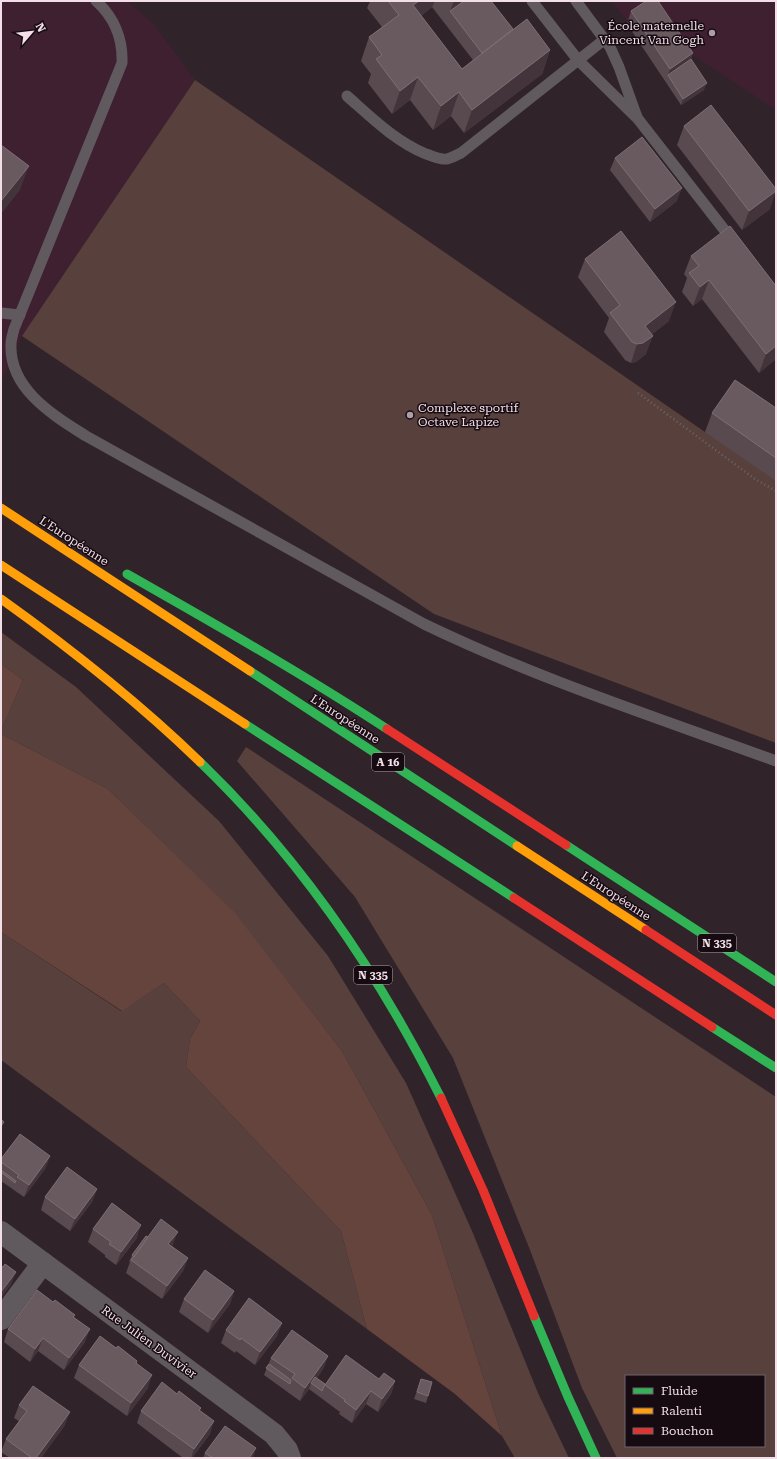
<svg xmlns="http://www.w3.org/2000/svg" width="777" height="1459" font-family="'Roboto Serif',serif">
<rect width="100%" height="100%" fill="#31232a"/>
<g fill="#3e2030">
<polygon points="1,1 127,1 154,24 195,80 22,336 1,382"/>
<polygon points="612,1 776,1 776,110 673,42 629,23"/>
</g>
<g fill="#58403c" fill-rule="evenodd">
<polygon points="195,80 705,432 776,432 776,743 434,614 22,336"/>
<polygon points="1,632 76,687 219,821 328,956 406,1083 472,1231 538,1393 569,1458 515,1458 502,1436 432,1215 342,1051 235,914 108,789 1,734 1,731 23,680 1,664"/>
<path d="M246,747L776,1097V1458H617L582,1388L530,1250L453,1058L355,897L237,761ZM626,1376H764V1446H626Z"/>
<polygon points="1,932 121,1011 164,983 200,1021 190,1039 186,1067 341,1231 367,1329 1,1060"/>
</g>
<g fill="#66443e">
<polygon points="1,664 23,680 1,731"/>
<polygon points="1,734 108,789 235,913 342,1051 432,1215 502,1436 455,1394 367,1329 341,1231 186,1067 190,1039 200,1021 164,983 122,1011 1,932"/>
</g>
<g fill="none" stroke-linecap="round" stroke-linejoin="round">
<polyline stroke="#6b6468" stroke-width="2.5" stroke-dasharray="1 3" stroke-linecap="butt" points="638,393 755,479 776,491"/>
<g stroke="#605a5e" stroke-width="11">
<path d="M96,1C114,17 123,39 122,63L14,329C13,334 11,339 11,344C9,389 53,415 86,436L424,624C538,679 658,718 776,761"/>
<polyline points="532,1 578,60 638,119 733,241"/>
<polyline points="576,1 610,47 619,67 637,117"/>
<path d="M347,96C372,118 395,141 426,154C433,156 440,160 447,159C452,158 457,155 461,153L605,39"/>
<polyline points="1,313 20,315"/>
</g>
<g stroke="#605a5e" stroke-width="22">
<polyline points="1,1232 274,1434 287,1450 290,1458"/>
<polyline points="1,1319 43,1263"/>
</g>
<g stroke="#30b455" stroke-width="9">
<path d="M127,574C215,624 303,674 387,729"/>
<polyline points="250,671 517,846"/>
<polyline points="245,724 514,898"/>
<path d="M200,762C301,859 379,974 441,1098"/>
<polyline points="566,845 776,982"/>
<polyline points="712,1027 776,1068"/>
<polyline points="534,1316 568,1397 596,1458"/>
</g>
<g stroke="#ff9f0a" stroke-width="9">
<polyline points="1,508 250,671"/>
<polyline points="1,565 245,724"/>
<path d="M1,599C71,649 138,702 200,762"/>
<polyline points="517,846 646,930"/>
</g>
<g stroke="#e5322d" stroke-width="9">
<polyline points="387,729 566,845"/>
<polyline points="514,898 712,1027"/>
<polyline points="646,930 776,1015"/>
<polyline points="441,1098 483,1190 534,1316"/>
</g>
</g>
<g fill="#594a4f" fill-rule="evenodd">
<path d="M370,1H491L513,29L550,50L542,74L464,133L451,116L433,130L410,100L392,114L368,83L371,74L361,61L369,37L382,27L367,8ZM432,7L473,60L462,69L421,16Z"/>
<polygon points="631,11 693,53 691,59 704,90 681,105 627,24"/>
<polygon points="684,126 770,209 742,230 677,145"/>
<polygon points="615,158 677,201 650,222 610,170"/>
<polygon points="691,256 776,359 759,373 702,299 693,306 682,292 687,278 684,274"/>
<polygon points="585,259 669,321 652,334 646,354 636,362 631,363 625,360 604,332 609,318 578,277"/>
<polygon points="776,408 776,481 705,432 712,413"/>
<polygon points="50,1156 45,1169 24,1197 1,1181 1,1159"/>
<polygon points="97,1189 92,1202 70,1231 41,1210 45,1197"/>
<polygon points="93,1229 137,1238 116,1265 105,1257 105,1255 88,1242"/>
<polygon points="148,1237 173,1244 172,1246 188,1258 183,1271 162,1299 126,1273 130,1262 129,1262 132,1255"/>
<polygon points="234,1291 230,1304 208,1333 179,1312 184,1299"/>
<polygon points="53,1302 75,1315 74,1317 85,1342 64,1370 38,1351 30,1362 4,1342 8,1329"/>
<polygon points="282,1323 277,1336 255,1365 236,1351 235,1353 221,1343 226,1330"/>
<polygon points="116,1348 137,1361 136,1364 148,1388 127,1416 74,1378 79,1365"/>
<polygon points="328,1356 323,1369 317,1378 325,1384 379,1379 395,1381 391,1394 378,1412 366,1404 352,1423 339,1414 340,1412 309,1389 300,1401 264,1375 271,1358"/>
<polygon points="421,1379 432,1382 426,1403 414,1399"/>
<polygon points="177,1394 201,1408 200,1411 210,1434 192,1458 183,1458 137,1423 141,1411"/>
<polygon points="19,1405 65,1425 41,1458 10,1458 1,1452 6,1439 19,1421 14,1418"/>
<polygon points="205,1453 253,1458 203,1458"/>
</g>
<g fill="#42343a">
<polygon points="419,1 435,1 432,7 404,29 413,5"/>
<polygon points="454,1 476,1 450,11"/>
<polygon points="550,50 542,74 464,133 472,110"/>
<polygon points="693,53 689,66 668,75 670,69"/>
<polygon points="418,77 410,100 392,114 400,91"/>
<polygon points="707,83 704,90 681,105 683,99"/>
<polygon points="459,92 451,116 433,130 441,106"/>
<polygon points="29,166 20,190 1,214 1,201"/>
<polygon points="682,188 677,201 650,222 655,209"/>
<polygon points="776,191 770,209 742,230 749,211"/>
<polygon points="709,280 702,299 693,306 700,287"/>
<polygon points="676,302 669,321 640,344 653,336 646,354 636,362 631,363 637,344 645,326"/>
<polygon points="776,346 776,359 759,373 766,354"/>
<polygon points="4,1122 1,1130 1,1126"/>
<polygon points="50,1156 45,1169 24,1197 29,1185"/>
<polygon points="97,1189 92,1202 70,1231 75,1219"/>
<polygon points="141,1225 137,1238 116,1265 121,1252"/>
<polygon points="178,1232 173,1244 164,1257 168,1244"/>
<polygon points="188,1258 183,1271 162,1299 167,1286"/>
<polygon points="16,1272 11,1285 1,1298 1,1292"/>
<polygon points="234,1291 230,1304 208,1333 213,1320"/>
<polygon points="282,1323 277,1336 255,1365 260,1352"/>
<polygon points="90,1329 85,1342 64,1370 69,1358"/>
<polygon points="43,1338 38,1351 30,1362 35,1349"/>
<polygon points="328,1356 323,1369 313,1384 311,1383 309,1389 300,1401 305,1388"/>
<polygon points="152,1375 148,1388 127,1416 131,1403"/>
<polygon points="395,1381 391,1394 378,1412 382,1399"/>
<polygon points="371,1391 366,1404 352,1423 356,1410"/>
<polygon points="70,1412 65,1425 41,1458 36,1458"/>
<polygon points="214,1421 210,1434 192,1458 191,1458 194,1449"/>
<polygon points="256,1448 253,1458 249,1458"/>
</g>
<g fill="#695a60" stroke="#7e6f75">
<polygon points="388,1 419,1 413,5 462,69 527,19 550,50 472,110 459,92 441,106 418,77 400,91 376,59 382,55 369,37 399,15"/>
<polygon points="464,1 491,1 513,29 482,53 450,11"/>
<polygon points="646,1 658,1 693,53 670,69 631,11"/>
<polygon points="691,59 707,83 683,99 668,75"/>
<polygon points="711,105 776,189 776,191 749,211 684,126"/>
<polygon points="642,137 682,188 655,209 615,158"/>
<polygon points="1,145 29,166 1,201"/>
<polygon points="730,226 776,286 776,346 766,354 709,280 700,287 689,273 699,266 691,256"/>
<polygon points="621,231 676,302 645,326 653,336 643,343 637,344 632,342 610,313 620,305 585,259"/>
<polygon points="735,380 776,408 776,458 712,413"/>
<polygon points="1,1119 4,1122 1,1126"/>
<polygon points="20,1134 50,1156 29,1185 17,1177 19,1175 1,1162 1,1159"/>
<polygon points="67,1167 97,1189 75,1219 45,1197"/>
<polygon points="1,1170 16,1181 15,1183 1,1172"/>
<polygon points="112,1203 141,1225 121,1252 109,1244 111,1242 93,1229"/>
<polygon points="161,1219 178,1232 168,1244 188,1258 167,1286 131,1260"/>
<polygon points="146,1236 148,1237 134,1257 132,1255"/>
<polygon points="5,1264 16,1272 1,1292 1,1266 3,1267"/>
<polygon points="205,1270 234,1291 213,1320 184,1299"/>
<polygon points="37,1290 53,1302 55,1300 75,1315 73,1317 90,1329 69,1358 43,1338 35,1349 8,1329"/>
<polygon points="249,1298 282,1323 260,1352 241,1338 240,1340 226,1330"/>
<polygon points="292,1330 328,1356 305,1388 292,1378 295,1374 271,1358"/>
<polygon points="100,1336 116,1348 118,1346 137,1361 136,1363 152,1375 131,1403 79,1365"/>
<polygon points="346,1355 379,1379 384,1373 395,1381 382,1399 371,1391 356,1410 344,1401 345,1400 325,1385"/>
<polygon points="269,1364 291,1380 290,1384 266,1368"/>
<polygon points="315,1377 325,1384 322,1391 311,1383"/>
<polygon points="421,1379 432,1382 428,1396 417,1392"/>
<polygon points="162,1382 177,1394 179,1391 201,1408 199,1410 214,1421 194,1449 141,1411"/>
<polygon points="33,1386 70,1412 36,1458 32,1458 6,1439 27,1411 19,1405"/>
<polygon points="225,1426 256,1448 249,1458 213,1458 205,1453"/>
</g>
<g fill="#ae9da6" stroke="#170b12" stroke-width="1.5">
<circle cx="712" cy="33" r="4"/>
<circle cx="410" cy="415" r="4"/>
</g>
<g text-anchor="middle" stroke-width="3" stroke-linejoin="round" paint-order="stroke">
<g fill="#170b12" stroke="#b09fa8" stroke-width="1">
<rect x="372" y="753" width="32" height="18" rx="3"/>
<rect x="698" y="934" width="38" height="18" rx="3"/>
<rect x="354" y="966" width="38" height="18" rx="3"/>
</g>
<g font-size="11" font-weight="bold" fill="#f2dfe8">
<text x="388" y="766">A 16</text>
<text x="717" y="947">N 335</text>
<text x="373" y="979">N 335</text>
</g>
<g font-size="12" fill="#f2dfe8" stroke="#170b12" text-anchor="end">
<text x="704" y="30">École maternelle<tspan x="704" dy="14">Vincent Van Gogh</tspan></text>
<text x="418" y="412" text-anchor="start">Complexe sportif<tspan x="418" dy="14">Octave Lapize</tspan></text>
</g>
<g font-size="12" fill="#f2dfe8" stroke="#170b12">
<text transform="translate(74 541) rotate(33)" y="4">L'Européenne</text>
<text transform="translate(345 719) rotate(33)" y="4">L'Européenne</text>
<text transform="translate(616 896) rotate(33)" y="4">L'Européenne</text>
<text transform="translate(149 1342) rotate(36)" y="4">Rue Julien Duvivier</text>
</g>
</g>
<rect width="777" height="1459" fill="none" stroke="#f2dfe8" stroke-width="4"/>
<rect x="625" y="1375" width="140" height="72" fill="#170b12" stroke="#6f6068"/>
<rect x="633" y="1388" width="20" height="6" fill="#30b455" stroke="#6f6068"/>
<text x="661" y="1395" font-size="12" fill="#f2dfe8">Fluide</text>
<rect x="633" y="1408" width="20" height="6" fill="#ff9f0a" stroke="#6f6068"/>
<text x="661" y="1415" font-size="12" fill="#f2dfe8">Ralenti</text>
<rect x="633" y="1428" width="20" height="6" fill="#e5322d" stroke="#6f6068"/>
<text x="661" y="1435" font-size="12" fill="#f2dfe8">Bouchon</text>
<g transform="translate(32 32) rotate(62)" stroke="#170b12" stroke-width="3" paint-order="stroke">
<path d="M0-3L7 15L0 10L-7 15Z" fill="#f2dfe8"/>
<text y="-6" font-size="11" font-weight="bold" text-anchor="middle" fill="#f2dfe8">N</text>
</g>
</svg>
